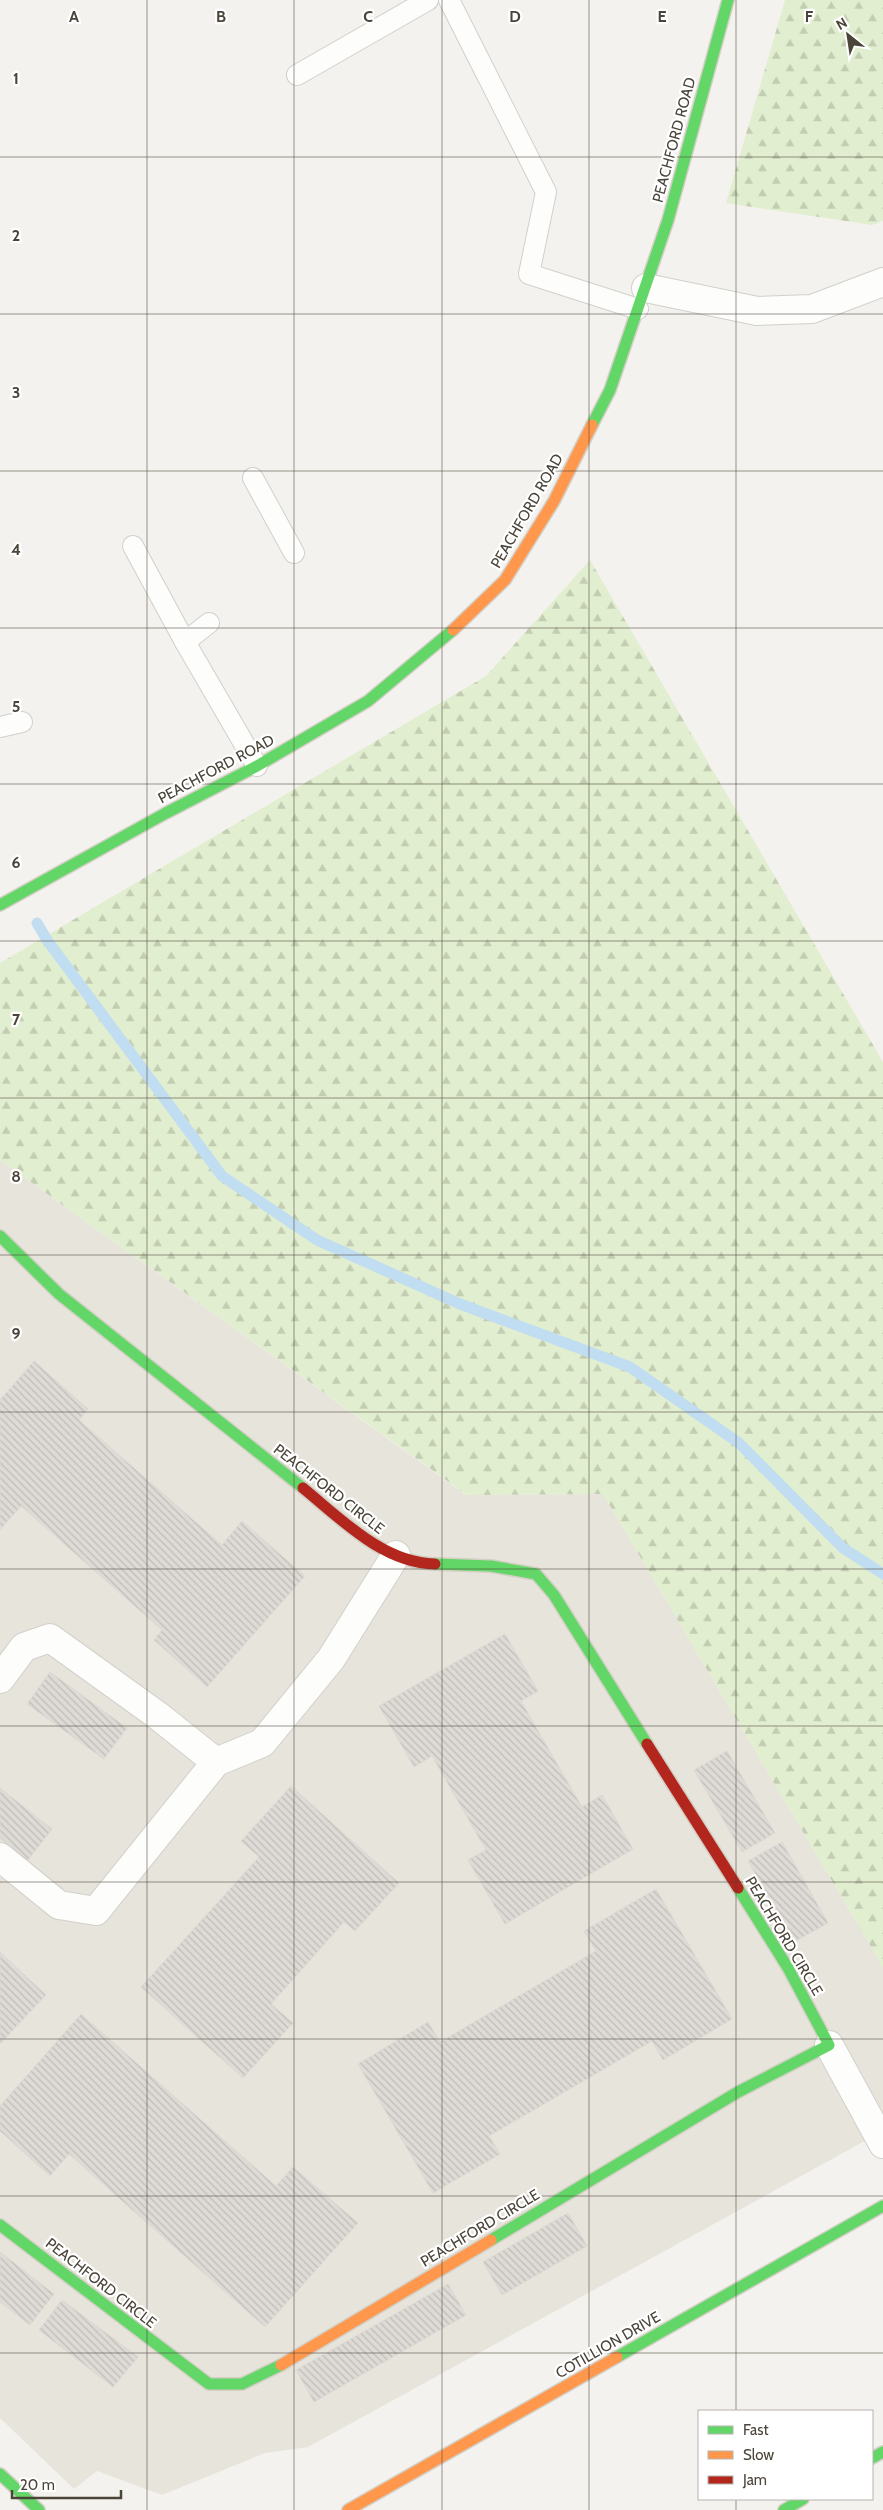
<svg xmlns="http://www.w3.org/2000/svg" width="883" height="2510" font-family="Cabin,sans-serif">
<defs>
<pattern id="forest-firs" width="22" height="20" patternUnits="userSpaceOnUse" patternTransform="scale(1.25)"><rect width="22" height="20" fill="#e1eecf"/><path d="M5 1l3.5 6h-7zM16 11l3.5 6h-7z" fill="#c3cdb2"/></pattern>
<pattern id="building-back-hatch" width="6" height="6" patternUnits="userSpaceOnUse" patternTransform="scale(1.25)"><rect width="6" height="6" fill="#dedbd6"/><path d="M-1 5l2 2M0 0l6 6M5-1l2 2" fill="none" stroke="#c0bdb8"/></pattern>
</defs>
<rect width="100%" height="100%" fill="#f4f2ee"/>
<polygon fill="#e7e4dc" points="0,1160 466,1495 603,1494 883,1967 883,2131 308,2447 265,2453 162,2495 97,2471 74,2489 0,2418"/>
<g fill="url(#forest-firs)">
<polygon points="785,0 883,0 883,221 872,225 726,203"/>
<polygon points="590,560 883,1062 883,1967 603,1494 467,1495 0,1160 0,963 486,676"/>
</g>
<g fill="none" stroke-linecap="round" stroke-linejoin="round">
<polyline stroke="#c0ddf1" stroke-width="11" points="37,923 47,940 222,1176 317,1240 460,1304 630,1367 739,1443 843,1548 883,1574"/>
</g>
<g fill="url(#building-back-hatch)" stroke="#dcd9d4">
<polygon points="34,1361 88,1409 79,1420 222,1545 242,1521 305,1576 207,1687 154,1640 162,1630 21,1506 0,1530 0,1400"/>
<polygon points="505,1634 538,1691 521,1701 582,1807 602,1795 633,1849 505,1924 468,1860 486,1850 432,1756 414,1767 379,1706"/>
<polygon points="50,1672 127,1728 104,1759 27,1704"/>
<polygon points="727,1751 775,1833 742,1852 694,1770"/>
<polygon points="291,1786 399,1883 355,1931 344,1922 271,2004 293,2023 243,2078 141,1987 259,1857 241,1841"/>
<polygon points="0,1788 52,1829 28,1860 0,1838"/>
<polygon points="782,1842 828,1923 794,1942 748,1861"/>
<polygon points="656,1889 732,2019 663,2060 652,2041 489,2136 500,2154 433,2193 358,2064 428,2022 440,2042 596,1951 584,1931"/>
<polygon points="0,1952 46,1995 0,2044"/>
<polygon points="81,2014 276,2186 293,2167 358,2223 265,2327 69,2154 50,2176 0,2131 0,2106"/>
<polygon points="568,2213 587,2246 502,2295 483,2262"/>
<polygon points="0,2252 54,2294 30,2325 0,2302"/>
<polygon points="448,2284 466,2315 314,2402 296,2370"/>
<polygon points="62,2300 138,2357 113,2387 39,2330"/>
</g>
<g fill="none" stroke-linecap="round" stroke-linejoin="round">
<defs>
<g id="lane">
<polyline points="449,0 546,192 529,274 638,309"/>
<polyline points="297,75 428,0"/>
<polyline points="253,478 294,553"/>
<polyline points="133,546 185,642"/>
<polyline points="209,623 185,642 257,766"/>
<polyline points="0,727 22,722"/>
</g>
<g id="street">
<polyline points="646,288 757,311 812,309 883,282"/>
<polyline points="0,1679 24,1647 50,1638 157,1715 216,1762"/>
<polyline points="0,1857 59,1905 96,1911 216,1762 262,1743 331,1659 396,1555"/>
<polyline points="829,2045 883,2144"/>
</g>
<g id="fast">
<polyline points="592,425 610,390 668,220 728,0"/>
<polyline points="0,905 166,813 257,766 368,701 453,630"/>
<polyline points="0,1236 59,1294 303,1488"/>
<polyline points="435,1564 491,1566 536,1574 554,1595 647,1744"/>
<polyline points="0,2225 209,2384 242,2384 281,2365"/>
<polyline points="491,2240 738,2092 829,2045 788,1968 738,1888"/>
<polyline points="617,2357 883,2206"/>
<polyline points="872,2458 883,2452"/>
<polyline points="0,2474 39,2510"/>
<polyline points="784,2510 803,2499"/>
</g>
<g id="slow">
<polyline points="453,630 505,580 554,501 592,425"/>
<polyline points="281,2365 491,2240"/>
<polyline points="348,2510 617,2357"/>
</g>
<g id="jam">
<path d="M303,1488C341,1519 383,1563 435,1564"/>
<polyline points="647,1744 738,1888"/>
</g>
</defs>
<use href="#lane" stroke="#d2d0cb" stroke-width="22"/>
<use href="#street" stroke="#d2d0cb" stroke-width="30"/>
<use href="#fast" stroke="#d3cfc5" stroke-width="14"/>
<use href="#slow" stroke="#d3cfc5" stroke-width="14"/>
<use href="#jam" stroke="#d3cfc5" stroke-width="14"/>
<use href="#lane" stroke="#fdfdfc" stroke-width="20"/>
<use href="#street" stroke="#fdfdfc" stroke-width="28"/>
<use href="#fast" stroke="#63d668" stroke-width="11"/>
<use href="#slow" stroke="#ff974d" stroke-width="11"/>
<use href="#jam" stroke="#b3261e" stroke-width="11"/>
</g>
<path fill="none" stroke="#4b4439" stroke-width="1" stroke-opacity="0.55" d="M147,0V2510M294,0V2510M442,0V2510M589,0V2510M736,0V2411M0,157H883M0,314H883M0,471H883M0,628H883M0,784H883M0,941H883M0,1098H883M0,1255H883M0,1412H883M0,1569H883M0,1726H883M0,1882H883M0,2039H883M0,2196H883M0,2353H883M736,2499V2510"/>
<g text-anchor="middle" stroke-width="4.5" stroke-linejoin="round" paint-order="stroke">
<g font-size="15" fill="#4b4439" stroke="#fff">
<text transform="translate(674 140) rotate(-75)" y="5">PEACHFORD ROAD</text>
<text transform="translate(527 511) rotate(-60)" y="5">PEACHFORD ROAD</text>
<text transform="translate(216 769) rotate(-28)" y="5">PEACHFORD ROAD</text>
<text transform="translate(329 1489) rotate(38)" y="5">PEACHFORD CIRCLE</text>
<text transform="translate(784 1936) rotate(59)" y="5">PEACHFORD CIRCLE</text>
<text transform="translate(480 2228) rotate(-31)" y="5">PEACHFORD CIRCLE</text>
<text transform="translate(101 2283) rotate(38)" y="5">PEACHFORD CIRCLE</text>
<text transform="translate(608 2345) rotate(-30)" y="5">COTILLION DRIVE</text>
</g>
</g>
<g font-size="16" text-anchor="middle" font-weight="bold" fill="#4b4439" stroke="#fff" stroke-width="4.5" stroke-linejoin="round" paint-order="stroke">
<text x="74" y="22">A</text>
<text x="221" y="22">B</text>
<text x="368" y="22">C</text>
<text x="515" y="22">D</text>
<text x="662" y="22">E</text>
<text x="809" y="22">F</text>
<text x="16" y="84">1</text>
<text x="16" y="241">2</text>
<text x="16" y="398">3</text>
<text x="16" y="555">4</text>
<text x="16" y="712">5</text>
<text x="16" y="868">6</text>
<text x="16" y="1025">7</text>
<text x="16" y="1182">8</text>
<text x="16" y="1339">9</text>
</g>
<rect x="698" y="2410" width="175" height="90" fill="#ffffff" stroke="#b7b4b0"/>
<rect x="708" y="2426" width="25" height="8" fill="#63d668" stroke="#b7b4b0"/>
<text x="743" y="2435" font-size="15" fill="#4b4439">Fast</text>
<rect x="708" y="2451" width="25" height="8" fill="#ff974d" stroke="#b7b4b0"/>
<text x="743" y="2460" font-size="15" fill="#4b4439">Slow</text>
<rect x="708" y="2476" width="25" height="8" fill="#b3261e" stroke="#b7b4b0"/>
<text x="743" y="2485" font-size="15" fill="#4b4439">Jam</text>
<g transform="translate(848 35) rotate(330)" stroke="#ffffff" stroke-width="4" paint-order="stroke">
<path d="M0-4L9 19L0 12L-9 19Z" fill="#4b4439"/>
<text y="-8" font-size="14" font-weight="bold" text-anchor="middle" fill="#4b4439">N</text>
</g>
<path d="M12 2490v8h109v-8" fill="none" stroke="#4b4439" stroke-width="2.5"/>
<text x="20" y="2490" font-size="15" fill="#4b4439" stroke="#ffffff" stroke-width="4" paint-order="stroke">20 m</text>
</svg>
